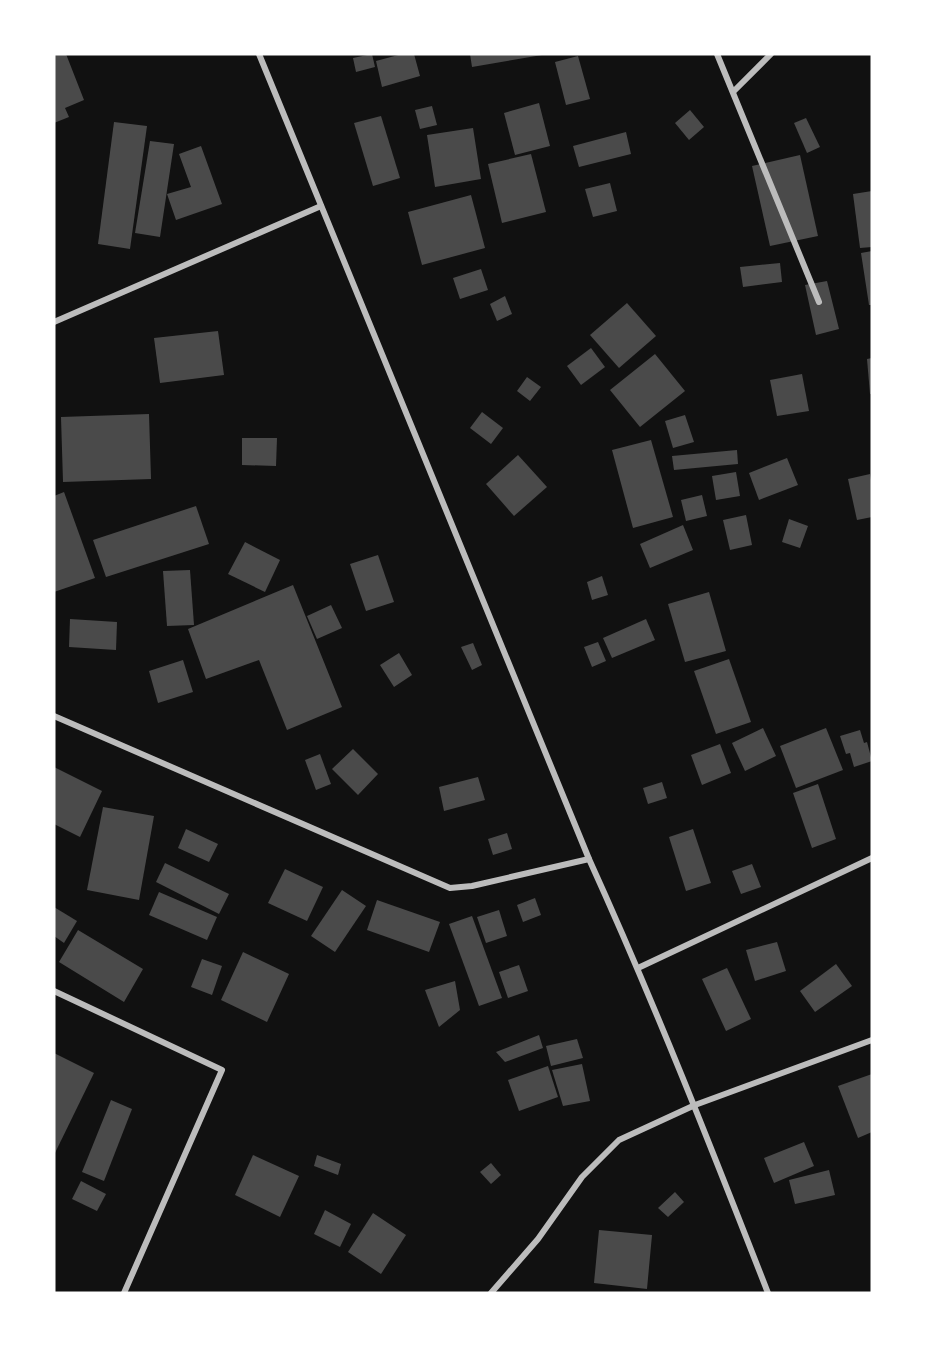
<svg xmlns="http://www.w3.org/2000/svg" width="926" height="1347" font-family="'Alegreya Sans',sans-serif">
<rect width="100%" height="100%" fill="#111"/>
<g fill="#4a4a4a">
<polygon points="54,54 66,54 84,100 65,108 69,117 54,123"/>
<polygon points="372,54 375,67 356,72 353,58"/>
<polygon points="402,54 414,54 420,76 382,87 376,61"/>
<polygon points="470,54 542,54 542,55 472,67"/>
<polygon points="578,56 590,99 566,105 555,62"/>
<polygon points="539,103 550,146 515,155 504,113"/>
<polygon points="432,106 437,125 420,129 415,110"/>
<polygon points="690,110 704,127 689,140 675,123"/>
<polygon points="381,116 400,178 373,186 354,123"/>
<polygon points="806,118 820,147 807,153 794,123"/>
<polygon points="114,122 147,126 130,249 98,244"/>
<polygon points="473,128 481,179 435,187 427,135"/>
<polygon points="626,132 631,154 579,167 573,146"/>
<polygon points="150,141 174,144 160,237 135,233"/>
<polygon points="201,146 222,204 176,220 167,194 191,187 179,154"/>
<polygon points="531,154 546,212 502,223 488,164"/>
<polygon points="800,155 818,236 770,246 752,166"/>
<polygon points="610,183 617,211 593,217 585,189"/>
<polygon points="872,191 872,247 860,248 853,194"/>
<polygon points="471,195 485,248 422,265 408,212"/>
<polygon points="872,251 872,305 869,305 861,253"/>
<polygon points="780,263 782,282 743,287 740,267"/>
<polygon points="481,269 488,290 460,299 453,278"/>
<polygon points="827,281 839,329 816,335 805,285"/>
<polygon points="505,296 512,314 497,321 490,304"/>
<polygon points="627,303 656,336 619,368 590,335"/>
<polygon points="218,331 224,375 160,383 154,338"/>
<polygon points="591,348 605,367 581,385 567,366"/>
<polygon points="655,354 685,391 640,427 610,390"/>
<polygon points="872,358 872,394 870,394 867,359"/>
<polygon points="802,374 809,411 777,416 770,380"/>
<polygon points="527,377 541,387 530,401 517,391"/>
<polygon points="482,412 503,428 491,444 470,428"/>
<polygon points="149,414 151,479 63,482 61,417"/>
<polygon points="685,415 694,442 673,448 665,421"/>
<polygon points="242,438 277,438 276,466 242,465"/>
<polygon points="651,440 673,517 633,528 612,450"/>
<polygon points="737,450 738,464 674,470 672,456"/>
<polygon points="518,455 547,487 514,516 486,484"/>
<polygon points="787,458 798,485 759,500 749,473"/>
<polygon points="736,472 740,496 716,500 712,476"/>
<polygon points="870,474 872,486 872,517 857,520 848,479"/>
<polygon points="64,492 95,578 54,592 54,496"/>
<polygon points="702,495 707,516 686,521 681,500"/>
<polygon points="196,506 209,544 106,577 93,540"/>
<polygon points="746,515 752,545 730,550 723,520"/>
<polygon points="789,519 808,526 800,548 782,542"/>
<polygon points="683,525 693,550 650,568 640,544"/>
<polygon points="245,542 280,560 265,592 228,574"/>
<polygon points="378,555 394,602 366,611 350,564"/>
<polygon points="190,570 194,625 167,626 163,571"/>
<polygon points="602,576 608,595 592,600 587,582"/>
<polygon points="293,585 342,707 287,730 259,660 206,679 188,629"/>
<polygon points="709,592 726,651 685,662 668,604"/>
<polygon points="331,605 342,628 317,639 307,616"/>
<polygon points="70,619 117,622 116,650 69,647"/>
<polygon points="646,619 655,640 612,658 603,638"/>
<polygon points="598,642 606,661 592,667 584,647"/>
<polygon points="473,643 482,665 472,670 461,647"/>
<polygon points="399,653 412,675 394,687 380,665"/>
<polygon points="729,659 751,722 716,734 694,671"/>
<polygon points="183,660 193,692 158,703 149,671"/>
<polygon points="763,728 776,756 745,771 732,743"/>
<polygon points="826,728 843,770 796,788 780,746"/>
<polygon points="860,730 864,743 867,742 872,761 854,767 850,753 846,754 840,736"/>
<polygon points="720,744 731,773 702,785 691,755"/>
<polygon points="353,749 378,774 358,795 332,769"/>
<polygon points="320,754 331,784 316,790 305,760"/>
<polygon points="54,767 102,791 80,837 54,824"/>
<polygon points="478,777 485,800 444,811 439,787"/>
<polygon points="662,782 667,798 648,804 643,788"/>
<polygon points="818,784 836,839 812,848 793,793"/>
<polygon points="103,807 154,816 139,900 87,890"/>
<polygon points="186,829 218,844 209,862 178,848"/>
<polygon points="693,829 711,883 686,891 669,837"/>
<polygon points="507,833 512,849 493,855 488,839"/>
<polygon points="165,863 229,894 219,914 156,882"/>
<polygon points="752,864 761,887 741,894 732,871"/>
<polygon points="285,869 323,887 307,921 268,903"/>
<polygon points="342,890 366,906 335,952 311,936"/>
<polygon points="159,892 217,917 207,940 149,915"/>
<polygon points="535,898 541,915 523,922 517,905"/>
<polygon points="377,900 440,922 429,952 367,930"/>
<polygon points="54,907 77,921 64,943 54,936"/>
<polygon points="499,910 507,936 486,943 477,917"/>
<polygon points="472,916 502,998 479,1006 449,924"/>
<polygon points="78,930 143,969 124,1002 59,962"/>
<polygon points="777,942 786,971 755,981 746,950"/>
<polygon points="243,952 289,974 267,1022 221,1000"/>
<polygon points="202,959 222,966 212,995 191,987"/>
<polygon points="836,964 852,986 815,1012 800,991"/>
<polygon points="519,965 528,991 508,998 499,972"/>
<polygon points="727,968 751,1019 726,1031 702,979"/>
<polygon points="455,981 460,1010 439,1027 425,990"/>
<polygon points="539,1035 543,1048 505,1062 496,1052"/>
<polygon points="577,1039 583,1058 551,1066 546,1046"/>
<polygon points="54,1053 94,1073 54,1155"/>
<polygon points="582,1064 590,1101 563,1106 552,1070"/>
<polygon points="548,1066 558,1097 519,1111 508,1080"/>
<polygon points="872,1074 872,1132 858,1138 838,1086"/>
<polygon points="111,1100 132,1109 104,1181 82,1172"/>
<polygon points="804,1142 814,1166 774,1183 764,1158"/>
<polygon points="253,1155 299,1176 280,1217 235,1195"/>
<polygon points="317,1155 341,1164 338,1175 314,1166"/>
<polygon points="491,1163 501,1175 491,1184 480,1172"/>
<polygon points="829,1170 835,1195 795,1204 789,1180"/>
<polygon points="81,1181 106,1194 97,1211 72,1199"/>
<polygon points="675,1192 684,1202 668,1217 658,1208"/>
<polygon points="325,1210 351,1224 340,1247 314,1234"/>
<polygon points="373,1213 406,1235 381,1274 348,1252"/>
<polygon points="599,1230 652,1235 647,1289 594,1283"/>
</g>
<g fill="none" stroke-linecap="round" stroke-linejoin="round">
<g stroke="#bcbcbc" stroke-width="6">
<path d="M259,54L589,859C654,1002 711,1147 768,1293"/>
<polyline points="717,54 819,302"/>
<polyline points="733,92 771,54"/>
<polyline points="54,322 321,206"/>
<polyline points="54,716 450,888 472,886 589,859"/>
<polyline points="638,968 872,858"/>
<polyline points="54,991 222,1070 124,1293"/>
<polyline points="491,1293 538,1239 582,1177 619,1140 695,1105 872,1040"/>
</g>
</g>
<rect width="926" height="1347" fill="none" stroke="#ffffff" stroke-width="111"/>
</svg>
